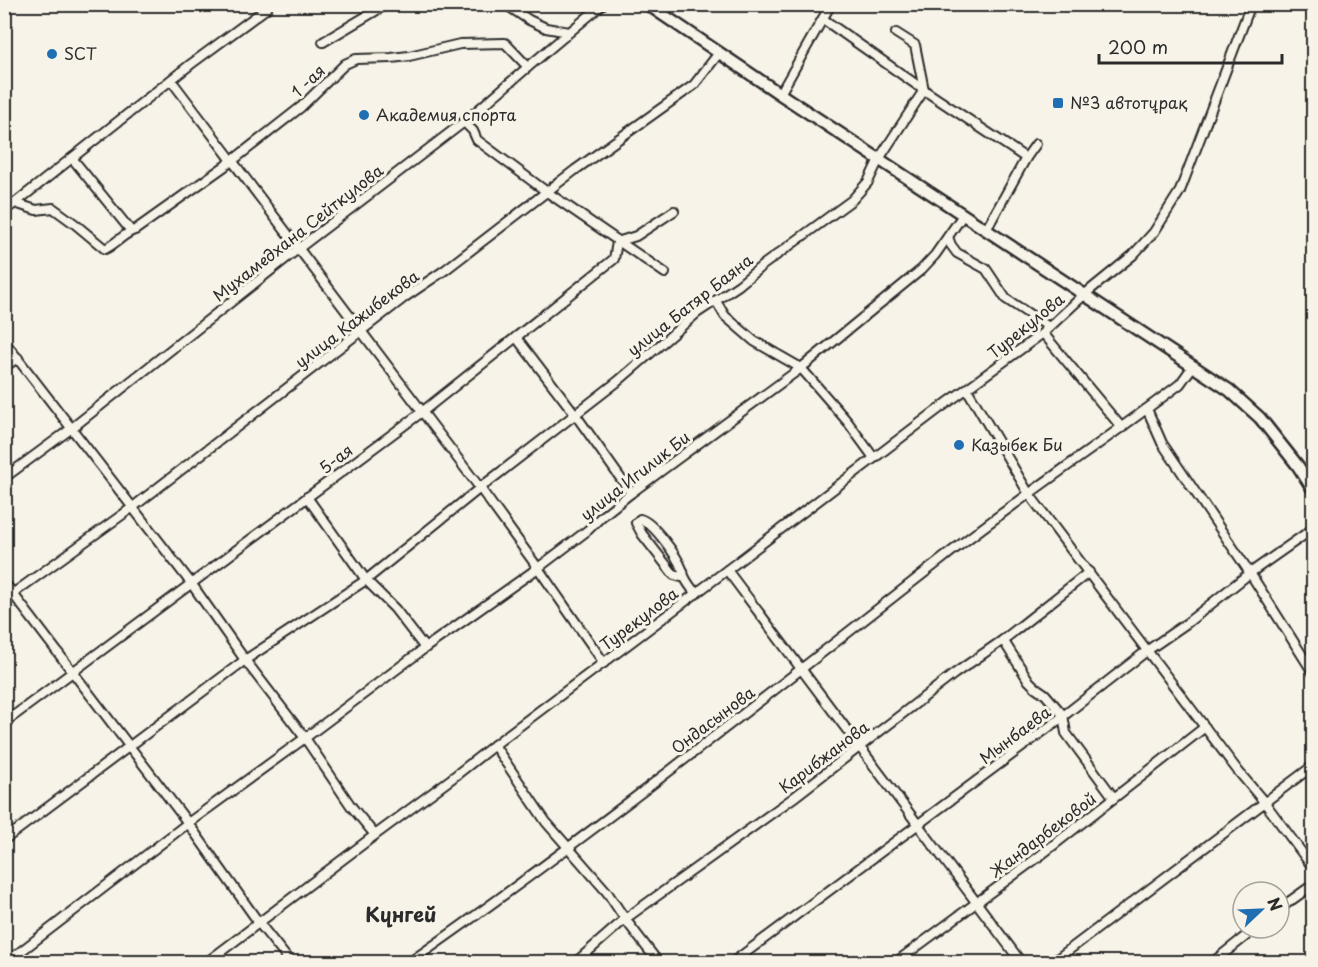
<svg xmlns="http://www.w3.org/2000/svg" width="1318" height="967" font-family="'Playpen Sans',sans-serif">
<rect width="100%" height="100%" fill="#f7f3e8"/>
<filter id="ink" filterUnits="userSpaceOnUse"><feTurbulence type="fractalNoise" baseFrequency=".0167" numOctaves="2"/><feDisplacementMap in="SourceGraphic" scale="12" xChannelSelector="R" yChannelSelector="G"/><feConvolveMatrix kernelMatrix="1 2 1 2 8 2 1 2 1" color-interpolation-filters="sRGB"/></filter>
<g filter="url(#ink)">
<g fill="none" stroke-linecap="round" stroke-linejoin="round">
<defs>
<g id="street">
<polyline points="505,4 529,20 546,28 569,32"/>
<polyline points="823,19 924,90 1026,158"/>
<polyline points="323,42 387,4"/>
<polyline points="171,80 480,488 538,568 604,663"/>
<polyline points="780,94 831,4"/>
<polyline points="464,122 473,131 477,140 547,192 665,273"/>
<polyline points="72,158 131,231"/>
<polyline points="15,203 191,64 267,8"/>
<path d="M4,211L15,203L36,210L53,208L75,224L105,249C116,244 124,233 135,230L232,161L301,107L345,64L356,59L391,58L409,56L460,44L505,43L528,67"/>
<polyline points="986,230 1026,158 1036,144"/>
<polyline points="948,237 951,245 957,253 986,269 1006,299 1049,327"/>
<polyline points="716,301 725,316 754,341 801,368 847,421 874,458"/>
<polyline points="1043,333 1122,428"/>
<polyline points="516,337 575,414 631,493"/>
<polyline points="4,341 191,583 245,660 305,738 351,806 375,835"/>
<polyline points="4,367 18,358"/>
<polyline points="967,389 1029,494 1238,771 1265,803 1314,869"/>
<polyline points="1147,409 1162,443 1250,573 1314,674"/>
<polyline points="4,478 72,428 299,248 464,122 528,67 603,4"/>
<polyline points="307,497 366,580 395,609 425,648"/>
<polyline points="727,570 1021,962"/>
<path d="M685,578L674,575L642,534L636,523L640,519C653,522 677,556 682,569C685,575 682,572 685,578C688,584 692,589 696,594"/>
<polyline points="4,582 188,823 259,923 290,962"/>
<polyline points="4,600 133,507 405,297 445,270 575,170 694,85 719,53"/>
<polyline points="1003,640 1029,681 1035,687 1045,694 1063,715 1066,733 1114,798"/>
<polyline points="4,723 422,412 614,259 617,242 636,236 674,211"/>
<polyline points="494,745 546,822 607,892 625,919 658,962"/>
<polyline points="4,840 245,660 366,580 480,488 617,382 697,313 739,285 763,265 852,200 868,182 879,159 924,90 915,45 896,33"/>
<polyline points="1279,909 1314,884"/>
<polyline points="7,962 188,823 305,738 425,648 538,568 588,530 601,517 631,493 801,368 921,270 935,255 963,215"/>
<polyline points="207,962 375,835 451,779 502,739 727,570 936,411 1043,333 1085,294 1133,255 1154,232 1180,191 1251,4"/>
<path d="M410,962C592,835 766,696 942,559C1019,498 1101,444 1180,384L1193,366"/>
<polyline points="576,962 625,919 793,798 954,674 1003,640 1089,572"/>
<polyline points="733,962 1053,724 1148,650 1187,623 1250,573 1314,528"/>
<polyline points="896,962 1037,858 1205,727"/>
<polyline points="1053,962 1314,765"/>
<polyline points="1213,962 1256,928"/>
</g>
<polyline id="secondary" points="647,4 780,94 1229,390 1260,418 1298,466 1314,491"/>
</defs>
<use href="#street" stroke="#2b2b2b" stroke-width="12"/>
<use href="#secondary" stroke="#2b2b2b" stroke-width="15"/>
<use href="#street" stroke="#f7f3e8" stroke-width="8"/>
<use href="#secondary" stroke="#f7f3e8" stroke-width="10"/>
</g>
</g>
<g fill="#1f6fb2" stroke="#f7f3e8" stroke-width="2">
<circle cx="52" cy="54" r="6"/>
<rect x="1052" y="97" width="12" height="12" rx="3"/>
<circle cx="364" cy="115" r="6"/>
<circle cx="959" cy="445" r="6"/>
</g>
<g text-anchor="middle" stroke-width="6" stroke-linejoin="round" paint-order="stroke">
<g font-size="16" fill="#2b2b2b" stroke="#f7f3e8" text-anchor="start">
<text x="64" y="60">SCT</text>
<text x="1070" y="109">№3 автотұрақ</text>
<text x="376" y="121">Академия спорта</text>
<text x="971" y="451">Казыбек Би</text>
</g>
<g font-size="16" fill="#2b2b2b" stroke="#f7f3e8">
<text transform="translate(308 81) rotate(-43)" y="6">1 -ая</text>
<text transform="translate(298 233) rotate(-38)" y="6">Мухамедхана Сейткулова</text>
<text transform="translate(690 305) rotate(-38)" y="6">улица Батяр Баяна</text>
<text transform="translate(357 319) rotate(-37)" y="6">улица Кажибекова</text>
<text transform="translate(1026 326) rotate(-39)" y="6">Турекулова</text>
<text transform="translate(336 459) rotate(-37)" y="6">5-ая</text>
<text transform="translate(635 476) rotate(-38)" y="6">улица Игилик Би</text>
<text transform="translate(639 619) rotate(-37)" y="6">Турекулова</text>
<text transform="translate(713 720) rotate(-37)" y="6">Ондасынова</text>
<text transform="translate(1015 735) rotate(-37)" y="6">Мынбаева</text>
<text transform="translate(824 757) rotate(-37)" y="6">Карибжанова</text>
<text transform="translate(1043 835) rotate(-37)" y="6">Жандарбековой</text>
</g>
<g font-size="20" font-weight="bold" fill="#2b2b2b" stroke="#f7f3e8">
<text x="401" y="922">Күнгей</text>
</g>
</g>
<rect width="1318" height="967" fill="none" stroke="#f7f3e8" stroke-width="24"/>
<rect x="12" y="12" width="1294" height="943" fill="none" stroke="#2b2b2b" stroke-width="2" filter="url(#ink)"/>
<g transform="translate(1261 910) rotate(67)"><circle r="28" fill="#f7f3e8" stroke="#a5a39c" stroke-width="1.5"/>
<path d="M0-4.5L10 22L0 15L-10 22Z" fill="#1f6fb2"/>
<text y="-9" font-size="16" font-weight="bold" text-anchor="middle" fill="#2b2b2b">N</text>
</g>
<path d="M1099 54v9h183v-9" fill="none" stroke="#2b2b2b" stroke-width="3"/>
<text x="1108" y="54" font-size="18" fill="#2b2b2b" stroke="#f7f3e8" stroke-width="4.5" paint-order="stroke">200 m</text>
</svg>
